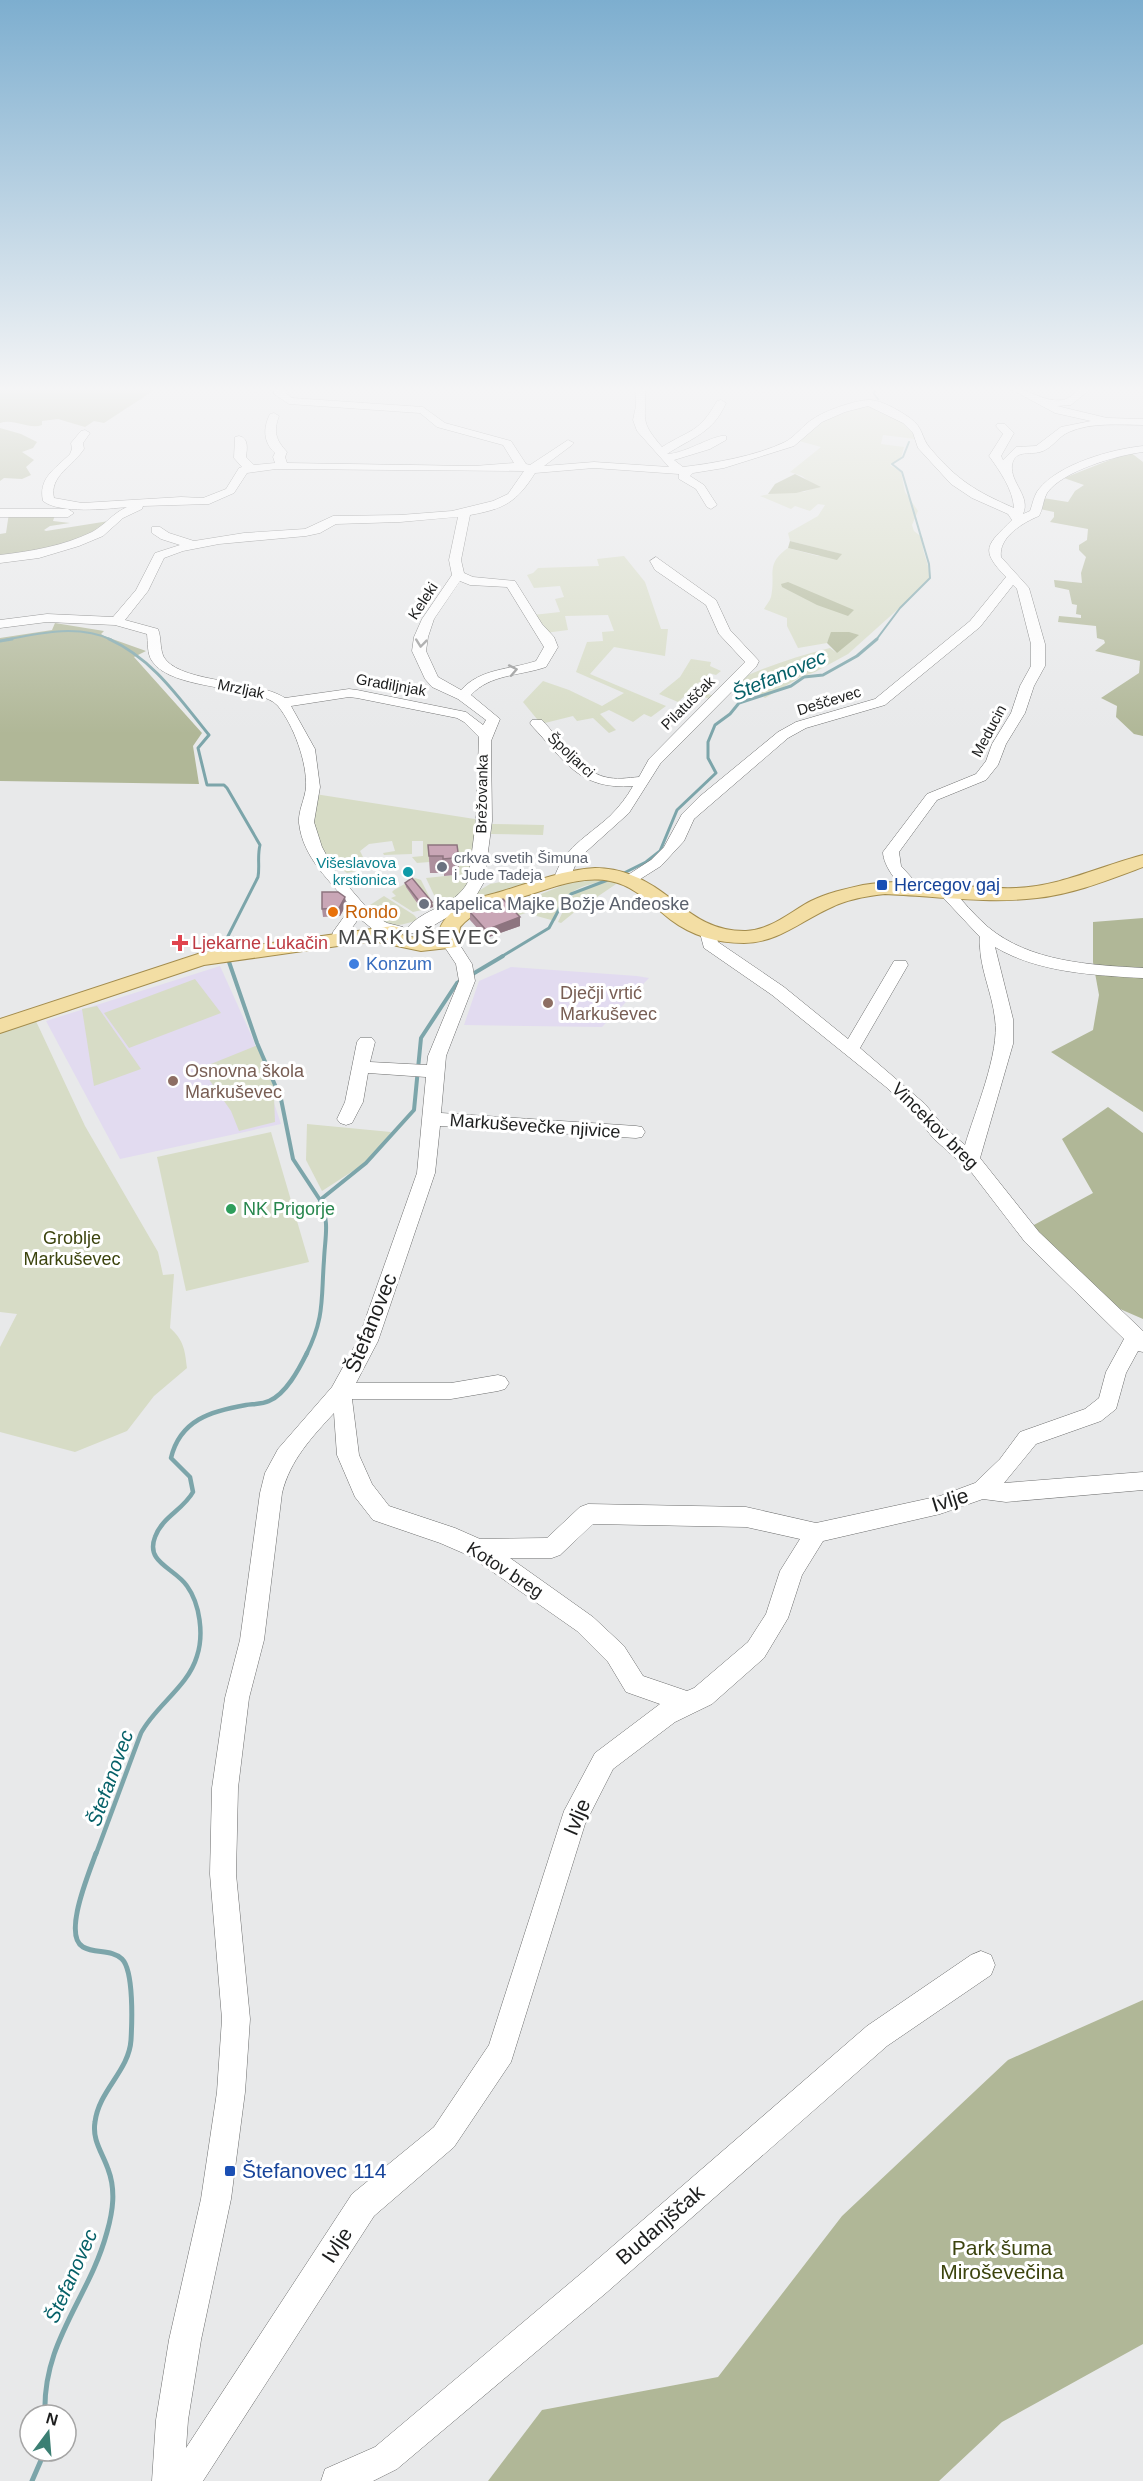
<svg xmlns="http://www.w3.org/2000/svg" width="1143" height="2481" font-family="Arial,sans-serif">
<rect width="100%" height="100%" fill="#e8e9ea"/>
<g fill="#e2dbf0">
<polygon points="220,966 253,1039 281,1124 120,1159 46,1021"/>
<polygon points="511,967 637,976 649,978 602,1027 464,1025 479,981"/>
</g>
<g fill="#d7dcc6">
<path d="M867,405L894,417L916,432L915,439L883,435L881,444L904,447L901,458L890,465L901,472L905,492L918,511L912,525L914,531L923,538C920,552 931,564 929,578L906,602L848,654L815,672L799,678L765,698L737,680C767,666 798,656 830,648L837,653L832,632L827,643L798,648L787,626V618L764,609C766,605 770,601 771,597C776,574 765,564 788,548L818,556L841,554L790,541L788,533L818,516L825,505L818,504L810,511L795,506L791,509L760,496L781,492H804L819,486L813,485L802,476L790,472L821,447L799,441L827,417Z"/>
<polygon points="624,556 645,582 661,629 668,629 665,656 614,647 590,674 666,706 651,717 644,714 633,722 609,710 600,714 616,730 609,733 593,718 577,721 573,716 541,724 523,702 543,681 569,690 602,706 624,693 576,672 587,642 603,641 602,632 614,631 608,615 565,616 568,630 545,633 533,615 560,612 555,599 564,597 560,586 534,588 527,575 533,573 538,568 599,566 597,559"/>
<polygon points="691,659 711,662 710,666 721,671 716,675 709,673 707,676 709,677 702,683 699,682 693,689 714,696 710,699 689,692 678,702 659,694 680,677"/>
<polygon points="315,794 481,820 469,886 441,910 426,878 455,875 454,860 417,863 412,857 423,856 423,841 412,841 412,854 384,855 383,853 395,851 392,841 369,844 360,851 364,859 376,862 379,866 347,873 340,868 332,871 312,825"/>
<polygon points="492,824 544,825 543,835 491,834"/>
<path d="M605,877V881C590,884 570,888 562,903C558,909 559,915 555,921L533,915L529,912L513,917L502,905L530,897L534,900L542,898L541,894L569,883Z"/>
<polygon points="415,878 421,880 434,906 416,902 422,910 413,912 391,898 396,896 392,892 394,890"/>
<polygon points="511,880 513,882 525,881 528,884 471,902 472,895 490,884"/>
<polygon points="613,880 619,882 597,897 602,909 586,909 582,912 577,910 561,923 558,922 569,898 584,888"/>
<path d="M384,896L414,915L418,920C393,928 388,928 367,911V907Z"/>
<polygon points="195,979 221,1013 129,1048 104,1013"/>
<polygon points="97,1006 141,1069 94,1086 82,1009"/>
<path d="M35,1019L85,1126L158,1252L163,1275L174,1274L170,1328C184,1340 185,1351 187,1368L154,1396L127,1431L75,1452L0,1432V1347L17,1314L0,1312V1031Z"/>
<polygon points="258,1045 273,1071 275,1122 239,1131 231,1111 201,1068"/>
<polygon points="307,1124 391,1132 373,1158 322,1191 306,1160"/>
<polygon points="271,1132 309,1262 186,1291 157,1157"/>
</g>
<g fill="#b0b797">
<path d="M0,387H159L104,423L94,421L85,427L58,419L42,421V425C29,430 14,418 0,423Z"/>
<polygon points="0,428 21,434 37,442 33,448 22,452 34,460 26,467 31,475 22,479 4,478 0,481"/>
<polygon points="1130,452 1143,462 1143,736 1134,734 1116,717 1117,706 1101,698 1139,673 1140,661 1095,651 1105,643 1104,640 1097,638 1096,626 1058,622 1059,616 1081,618 1081,615 1076,614 1077,605 1072,604 1069,590 1055,587 1054,580 1082,583 1081,573 1086,557 1079,550 1079,545 1087,540 1088,529 1050,522 1054,517 1054,512 1040,509 1043,498 1068,502 1075,491 1084,485 1064,478"/>
<polygon points="795,474 821,487 796,493 768,494 775,484"/>
<path d="M9,513L55,515L53,521L70,523L50,526L44,530L46,531L109,521C81,547 37,550 0,558V534L6,533Z"/>
<polygon points="790,541 842,554 837,560 788,548"/>
<polygon points="788,582 854,610 848,616 817,605 782,587 781,584"/>
<polygon points="55,623 104,631 101,634 104,636 146,651 134,657 202,733 193,746 199,784 0,781 0,638 52,630"/>
<polygon points="831,632 849,632 859,635 837,653 827,643"/>
<polygon points="1143,918 1143,1112 1051,1052 1093,1030 1099,995 1093,962 1093,922"/>
<polygon points="1108,1107 1143,1133 1143,1319 1104,1302 1032,1226 1093,1193 1062,1139"/>
<polygon points="1143,2000 1143,2344 1002,2422 939,2481 488,2481 542,2410 718,2377 842,2216 1008,2060"/>
</g>
<g fill="none" stroke-linecap="round" stroke-linejoin="round">
<g stroke="#7ca5aa" stroke-width="2">
<polyline points="875,387 874,394 878,399"/>
<path d="M5,640C40,633 78,624 112,640"/>
<polyline points="876,640 900,608 930,578 929,564 902,472 892,464 903,457 909,442"/>
</g>
<g stroke="#7ca5aa" stroke-width="3">
<path d="M109,639C153,659 179,698 209,735L198,748L207,785H224L227,788L260,845C257,857 260,866 258,877L222,948L225,952"/>
<polyline points="0,641 12,639"/>
<polyline points="620,875 646,862 660,851 677,810 716,773 708,758 708,742 715,725 730,714 739,703 791,686 804,677 823,675 857,656 877,639"/>
<polyline points="501,957 549,928 563,902 571,894 613,878"/>
</g>
<g stroke="#7ca5aa" stroke-width="4">
<polyline points="228,959 257,1043 281,1099 293,1159 320,1200"/>
<polyline points="471,975 503,956"/>
<path d="M306,1355C325,1317 321,1299 324,1260C325,1236 330,1223 320,1200L366,1163L414,1110L421,1038L457,983L462,980"/>
</g>
<path stroke="#7ca5aa" stroke-width="4.5" d="M96,1854L141,1733C156,1705 188,1687 197,1656C204,1635 200,1604 187,1586C175,1568 145,1563 155,1537C162,1517 183,1510 193,1492L190,1477L171,1458C180,1420 211,1411 246,1405C253,1404 263,1404 269,1401C286,1394 299,1369 307,1353"/>
<g stroke="#7ca5aa" stroke-width="5">
<path d="M45,2415C42,2341 89,2299 107,2232C113,2211 116,2190 108,2169C102,2152 92,2140 95,2122C99,2090 129,2071 131,2040C132,2023 134,1971 122,1959C112,1949 95,1954 83,1947C62,1935 90,1871 96,1853"/>
<polyline points="32,2481 45,2451"/>
</g>
<defs>
<g id="minor">
<path d="M274,387H284L283,391L292,398L423,407L445,423L511,441L526,464L530,465L568,440L574,443L572,445L544,466L594,462L669,467L637,431L633,420L636,406L635,387H645C647,421 638,419 662,447C691,429 699,433 717,401L721,400L726,403C713,433 693,437 667,454C685,454 714,434 726,436V440L710,449L674,460L683,467C715,463 756,456 785,442C795,437 803,425 813,419C824,411 855,400 869,400C882,400 900,411 910,418C924,428 921,438 930,448C957,480 975,491 1014,508C1013,490 1000,471 989,456L1003,434L996,426L997,424H1005L1014,433L1001,456L1003,460L1016,447L1036,446L1061,427L1091,421L1055,413L1007,387C1028,387 1042,403 1063,400C1075,397 1075,387 1093,387L1071,405L1057,406L1107,418L1143,419V425C1120,425 1091,422 1069,432C1059,436 1053,447 1043,451C1032,456 1015,448 1012,465C1010,483 1031,496 1023,514L1030,511C1033,503 1034,495 1039,489C1059,464 1112,449 1143,446V452C1118,455 1062,471 1047,493C1043,500 1043,509 1039,516C1024,522 998,537 1001,557L1029,588L1045,644V666L1034,686L1025,713L1006,744L998,765L986,780L937,800L899,852L901,866L921,888L913,893C900,889 883,866 883,852L927,794L976,774L986,761L992,744L1011,713L1020,686L1031,666V644L1017,589L1013,585L980,627L885,705L806,728L788,738L694,819L684,841L661,866L634,883H622L620,880L651,860L664,847L682,814L699,797L778,732L796,722L875,699L970,621L1006,577C979,549 987,545 1012,520L1008,514L972,498L951,484L918,448L913,433L903,423L868,406L845,412L822,422L794,446L724,468L693,473L690,476L704,485L717,505L711,509L707,507L696,489L679,479V474L594,468L535,473C517,502 504,509 470,515L461,560L464,573L473,577L515,581L542,624L554,637L558,647L546,667C520,676 490,674 471,695L500,719L491,741L492,821L484,882L476,896L461,909L421,933H409L407,929C423,907 453,909 468,882L476,821L479,737L464,722L457,718L357,698L349,697L291,706L315,749L320,787L314,822L322,847L335,871L373,915L387,923L403,927L405,931L397,936L375,931L359,918L349,932L345,945L339,946L331,941L333,932L351,907C331,881 303,859 299,823C298,811 305,799 306,787C307,762 294,726 278,706C261,685 172,692 152,661C147,654 148,642 147,634L115,625L47,622L0,628V620L47,614L113,617L136,590L155,553L180,545L161,539L152,533V527H160L169,533L194,541L244,533L305,529L333,516L400,515L452,511L493,501L508,494L524,471L276,469L247,473L234,493L209,504L143,506L142,509L123,518L103,536L79,546L39,558L0,563V555C32,551 63,546 92,532C105,525 113,513 127,507C107,509 59,514 43,501C38,478 55,469 70,454L72,449L71,443L81,431L85,430L90,433L83,443L84,449C73,466 49,476 54,498L82,503L181,497L203,498L226,489L239,468L242,467L234,458L235,437L239,436C249,438 247,449 246,457L254,465L275,463L273,457L275,453C263,442 263,428 270,414L274,413L279,416C273,432 276,440 287,452L285,457L287,463L474,466L514,463L503,445L437,427L420,413L289,404L274,394ZM458,517L449,560L452,575L422,619L414,637L412,651L425,679L432,687L458,699L486,720L483,725L466,712L357,690L349,689L285,698C258,680 185,683 166,660C159,653 162,638 158,629L125,620L148,591L164,558L183,551L219,544L306,536L320,533L336,524L400,522ZM460,581L470,585L507,587L544,647L536,661C509,670 481,668 461,690L438,677L426,651L428,637L434,619Z"/>
<polygon points="0,509 68,509 74,513 68,517 0,517"/>
<path d="M656,557L716,600L730,630L759,661L756,667L660,764L629,813L578,859L568,882H556L554,879C563,848 587,837 610,816C619,807 627,797 633,786C579,790 566,762 532,726L530,723L532,720H542C558,737 582,772 605,777C616,780 628,778 639,777L649,759L745,662L719,634L706,605L655,570L650,561Z"/>
<path d="M944,885L950,887C962,900 974,915 988,927C1030,962 1090,965 1143,968V978C1094,975 1039,973 995,947L1013,1019V1044L980,1158L1039,1232L1143,1331V1352L1138,1351L1126,1373L1116,1409L1101,1421L1036,1444L1004,1483L1143,1472V1490L1006,1502L983,1499L940,1514L823,1541L802,1575L788,1618L764,1658L712,1704L675,1722L613,1769L585,1824L511,2062L454,2147L374,2216L203,2481H152L156,2420L169,2340L201,2199L217,2092L222,2019L210,1874L212,1788L225,1698L240,1640L260,1493L265,1473L278,1449L332,1387L358,1340L417,1173L426,1077L368,1073L363,1102L352,1123L346,1125L340,1123L337,1119L345,1102L357,1042L360,1038H372L375,1042L370,1062L427,1065L428,1056L459,981L456,964L442,943L444,939H456L472,964L475,981L446,1056L441,1113L636,1126L642,1127L645,1132L642,1137L636,1138L440,1126L435,1173L378,1341L356,1383H451L498,1375L505,1377L509,1383L505,1389L498,1391L451,1399H352L359,1455L372,1484L389,1506L455,1528L480,1539L547,1538L580,1507L588,1504L746,1507L816,1523L940,1496L975,1483L1000,1459L1020,1432L1085,1409L1099,1398L1106,1372L1124,1339L1025,1242L972,1173L933,1138L913,1112L886,1087L772,995L704,948L700,933L708,928L714,929L718,942L784,987L848,1039L894,961H906L908,965L860,1048L925,1104L945,1128L965,1145C975,1111 1000,1053 995,1019C992,991 978,966 980,937L936,890ZM334,1413L337,1455L355,1497L373,1520L440,1543L470,1556L577,1631L608,1662L626,1692L660,1704L595,1753L564,1811L489,2045L434,2127L352,2194L186,2448L188,2420L201,2340L231,2199L245,2092L250,2019L236,1874L238,1788L249,1698L264,1640L282,1493C290,1460 312,1437 334,1413ZM593,1524L746,1527L800,1539L780,1571L766,1614L748,1642L694,1688L687,1691L643,1676L624,1646L593,1617L510,1558H552L560,1555Z"/>
<polygon points="981,1951 991,1955 995,1965 991,1975 887,2046 606,2293 397,2469 373,2481 321,2481 325,2469 375,2447 584,2271 867,2026 971,1955"/>
</g>
<path id="major" d="M1143,855V867C1108,880 1074,894 1037,898C986,904 935,896 885,894C867,896 848,899 832,907C802,920 778,943 744,943C718,943 692,936 671,920C653,906 634,885 610,881C582,875 551,888 525,896C502,904 477,907 460,927L458,937L460,943L457,947L421,951L373,941L204,965L0,1033V1019L201,953L393,926L400,928L403,932L401,935L421,939L438,938C438,922 452,911 465,903C477,897 490,895 503,891C533,882 563,870 595,868C607,868 619,870 631,875C675,891 693,932 746,931C771,930 790,912 811,901C827,893 845,889 863,885C913,876 966,890 1016,888C1062,886 1100,866 1143,855Z"/>
</defs>
<use href="#minor" stroke="#6d6e6e" stroke-width="1"/>
<use href="#major" stroke="#a38c4d" stroke-width="2"/>
<use href="#minor" fill="#fff" fill-rule="evenodd"/>
<use href="#major" fill="#f3dea4" fill-rule="evenodd"/>
</g>
<g fill="#ad8f9d">
<polygon points="428,845 458,852 459,869 455,871 455,875 444,876 444,873 430,873"/>
<polygon points="405,883 432,902 433,907 422,910 406,887"/>
<polygon points="345,897 346,905 340,916 323,917 322,909"/>
<polygon points="470,912 520,917 520,926 486,938 470,920"/>
</g>
<g fill="#8d747f">
<polygon points="458,852 459,869 455,871 454,854"/>
<polygon points="345,897 346,905 340,916 339,908"/>
<polygon points="432,902 433,907 422,910 422,905"/>
<polygon points="520,917 520,926 486,938 486,930"/>
</g>
<g fill="#c9a6b6" stroke="#8d747f" stroke-width="1.5">
<polygon points="428,845 457,845 458,852 454,854 454,858 443,859 443,856 429,856"/>
<polygon points="412,878 432,902 422,905 405,883"/>
<polygon points="322,892 338,892 345,897 339,908 322,909"/>
<polygon points="503,899 520,917 486,930 470,912 472,910"/>
</g>
<defs><path id="oneway-chevron" d="M-2-3.5L2.5 0L-2 3.5" fill="none" stroke-width="1.6" stroke-linecap="round" stroke-linejoin="round" transform="scale(1.5)"/></defs>
<g stroke="#999a9a">
<use href="#oneway-chevron" transform="translate(421 643) rotate(96)"/>
<use href="#oneway-chevron" transform="translate(513 670) rotate(-11)"/>
</g>
<linearGradient id="sky" x2="0" y2="1"><stop stop-color="#7daecf"/><stop offset="0.53" stop-color="#f5f5f6"/><stop offset="1" stop-color="#f5f5f6" stop-opacity="0"/></linearGradient>
<rect width="1143" height="734" fill="url(#sky)"/>
<g fill="#6b7280" stroke="#fff" stroke-width="2">
<circle cx="442" cy="867" r="6"/>
<circle cx="424" cy="904" r="6"/>
</g>
<circle fill="#0f9aa8" stroke="#fff" stroke-width="2" cx="408" cy="872" r="6"/>
<g fill="#1a4fb4" stroke="#fff" stroke-width="2">
<rect x="876" y="879" width="12" height="12" rx="3"/>
<rect x="224" y="2165" width="12" height="12" rx="3"/>
</g>
<circle fill="#e8710a" stroke="#fff" stroke-width="2" cx="333" cy="912" r="6"/>
<path fill="#e0444e" stroke="#fff" stroke-width="2" d="M177 934h6v6h6v6h-6v6h-6v-6h-6v-6h6z"/>
<circle fill="#3f7fe0" stroke="#fff" stroke-width="2" cx="354" cy="964" r="6"/>
<g fill="#8d6e63" stroke="#fff" stroke-width="2">
<circle cx="548" cy="1003" r="6"/>
<circle cx="173" cy="1081" r="6"/>
</g>
<circle fill="#2e9e5b" stroke="#fff" stroke-width="2" cx="231" cy="1209" r="6"/>
<g text-anchor="middle" stroke-width="6" stroke-linejoin="round" paint-order="stroke">
<g font-size="15" fill="#1d1e1e" stroke="#fff">
<text transform="translate(423 601) rotate(-57)" y="5">Keleki</text>
<text transform="translate(391 685) rotate(10)" y="5">Gradiljnjak</text>
<text transform="translate(241 689) rotate(12)" y="5">Mrzljak</text>
<text transform="translate(829 701) rotate(-17)" y="5">Deščevec</text>
<text transform="translate(688 703) rotate(-45)" y="5">Pilatuščak</text>
<text transform="translate(989 731) rotate(-62)" y="5">Meducin</text>
<text transform="translate(571 755) rotate(43)" y="5">Špoljarci</text>
<text transform="translate(482 794) rotate(-89)" y="5">Brežovanka</text>
</g>
<g font-size="15" fill="#5b616d" stroke="#fff" text-anchor="start">
<text x="454" y="863">crkva svetih Šimuna<tspan x="454" dy="17">i Jude Tadeja</tspan></text>
</g>
<g font-size="15" fill="#0d838f" stroke="#fff" text-anchor="end">
<text x="396" y="868">Višeslavova<tspan x="396" dy="17">krstionica</tspan></text>
</g>
<g font-size="18" fill="#164399" stroke="#fff" text-anchor="start">
<text x="894" y="891">Hercegov gaj</text>
</g>
<g font-size="18" fill="#5b616d" stroke="#fff" text-anchor="start">
<text x="436" y="910">kapelica Majke Božje Anđeoske</text>
</g>
<g font-size="18" fill="#c56008" stroke="#fff" text-anchor="start">
<text x="345" y="918">Rondo</text>
</g>
<g font-size="18" fill="#be3a42" stroke="#fff" text-anchor="start">
<text x="192" y="949">Ljekarne Lukačin</text>
</g>
<g font-size="18" fill="#366cbe" stroke="#fff" text-anchor="start">
<text x="366" y="970">Konzum</text>
</g>
<g font-size="18" fill="#785e54" stroke="#fff" text-anchor="start">
<text x="560" y="999">Dječji vrtić<tspan x="560" dy="21">Markuševec</tspan></text>
<text x="185" y="1077">Osnovna škola<tspan x="185" dy="21">Markuševec</tspan></text>
</g>
<g font-size="18" fill="#1d1e1e" stroke="#fff">
<text transform="translate(535 1126) rotate(4)" y="6">Markuševečke njivice</text>
<text transform="translate(935 1126) rotate(45)" y="6">Vincekov breg</text>
<text transform="translate(505 1570) rotate(33)" y="6">Kotov breg</text>
</g>
<g font-size="18" fill="#27864d" stroke="#fff" text-anchor="start">
<text x="243" y="1215">NK Prigorje</text>
</g>
<g font-size="18" fill="#3c440e" stroke="#fff">
<text x="72" y="1244">Groblje<tspan x="72" dy="21">Markuševec</tspan></text>
</g>
<g font-size="20" font-style="italic" fill="#066169" stroke="#fff">
<text transform="translate(779 675) rotate(-23)" y="7">Štefanovec</text>
<text transform="translate(110 1778) rotate(-70)" y="7">Štefanovec</text>
<text transform="translate(71 2276) rotate(-66)" y="7">Štefanovec</text>
</g>
<g font-size="21" letter-spacing="1.5" fill="#484949" stroke="#fff">
<text x="419" y="944">MARKUŠEVEC</text>
</g>
<g font-size="21" fill="#1d1e1e" stroke="#fff">
<text transform="translate(371 1323) rotate(-68)" y="7">Štefanovec</text>
<text transform="translate(950 1500) rotate(-17)" y="7">Ivlje</text>
<text transform="translate(577 1817) rotate(-67)" y="7">Ivlje</text>
<text transform="translate(660 2225) rotate(-41)" y="7">Budanjščak</text>
<text transform="translate(337 2245) rotate(-57)" y="7">Ivlje</text>
</g>
<g font-size="21" fill="#164399" stroke="#fff" text-anchor="start">
<text x="242" y="2178">Štefanovec 114</text>
</g>
<g font-size="21" fill="#3c440e" stroke="#fff">
<text x="1002" y="2255">Park šuma<tspan x="1002" dy="24">Miroševečina</tspan></text>
</g>
</g>
<g transform="translate(48 2433) rotate(16)"><circle r="28" fill="#ffffff" stroke="#a5a5a5" stroke-width="1.5"/>
<path d="M0-4.5L10 22L0 15L-10 22Z" fill="#3b7f73"/>
<text y="-9" font-size="16" font-weight="bold" text-anchor="middle" fill="#1d1e1e">N</text>
</g>
</svg>
